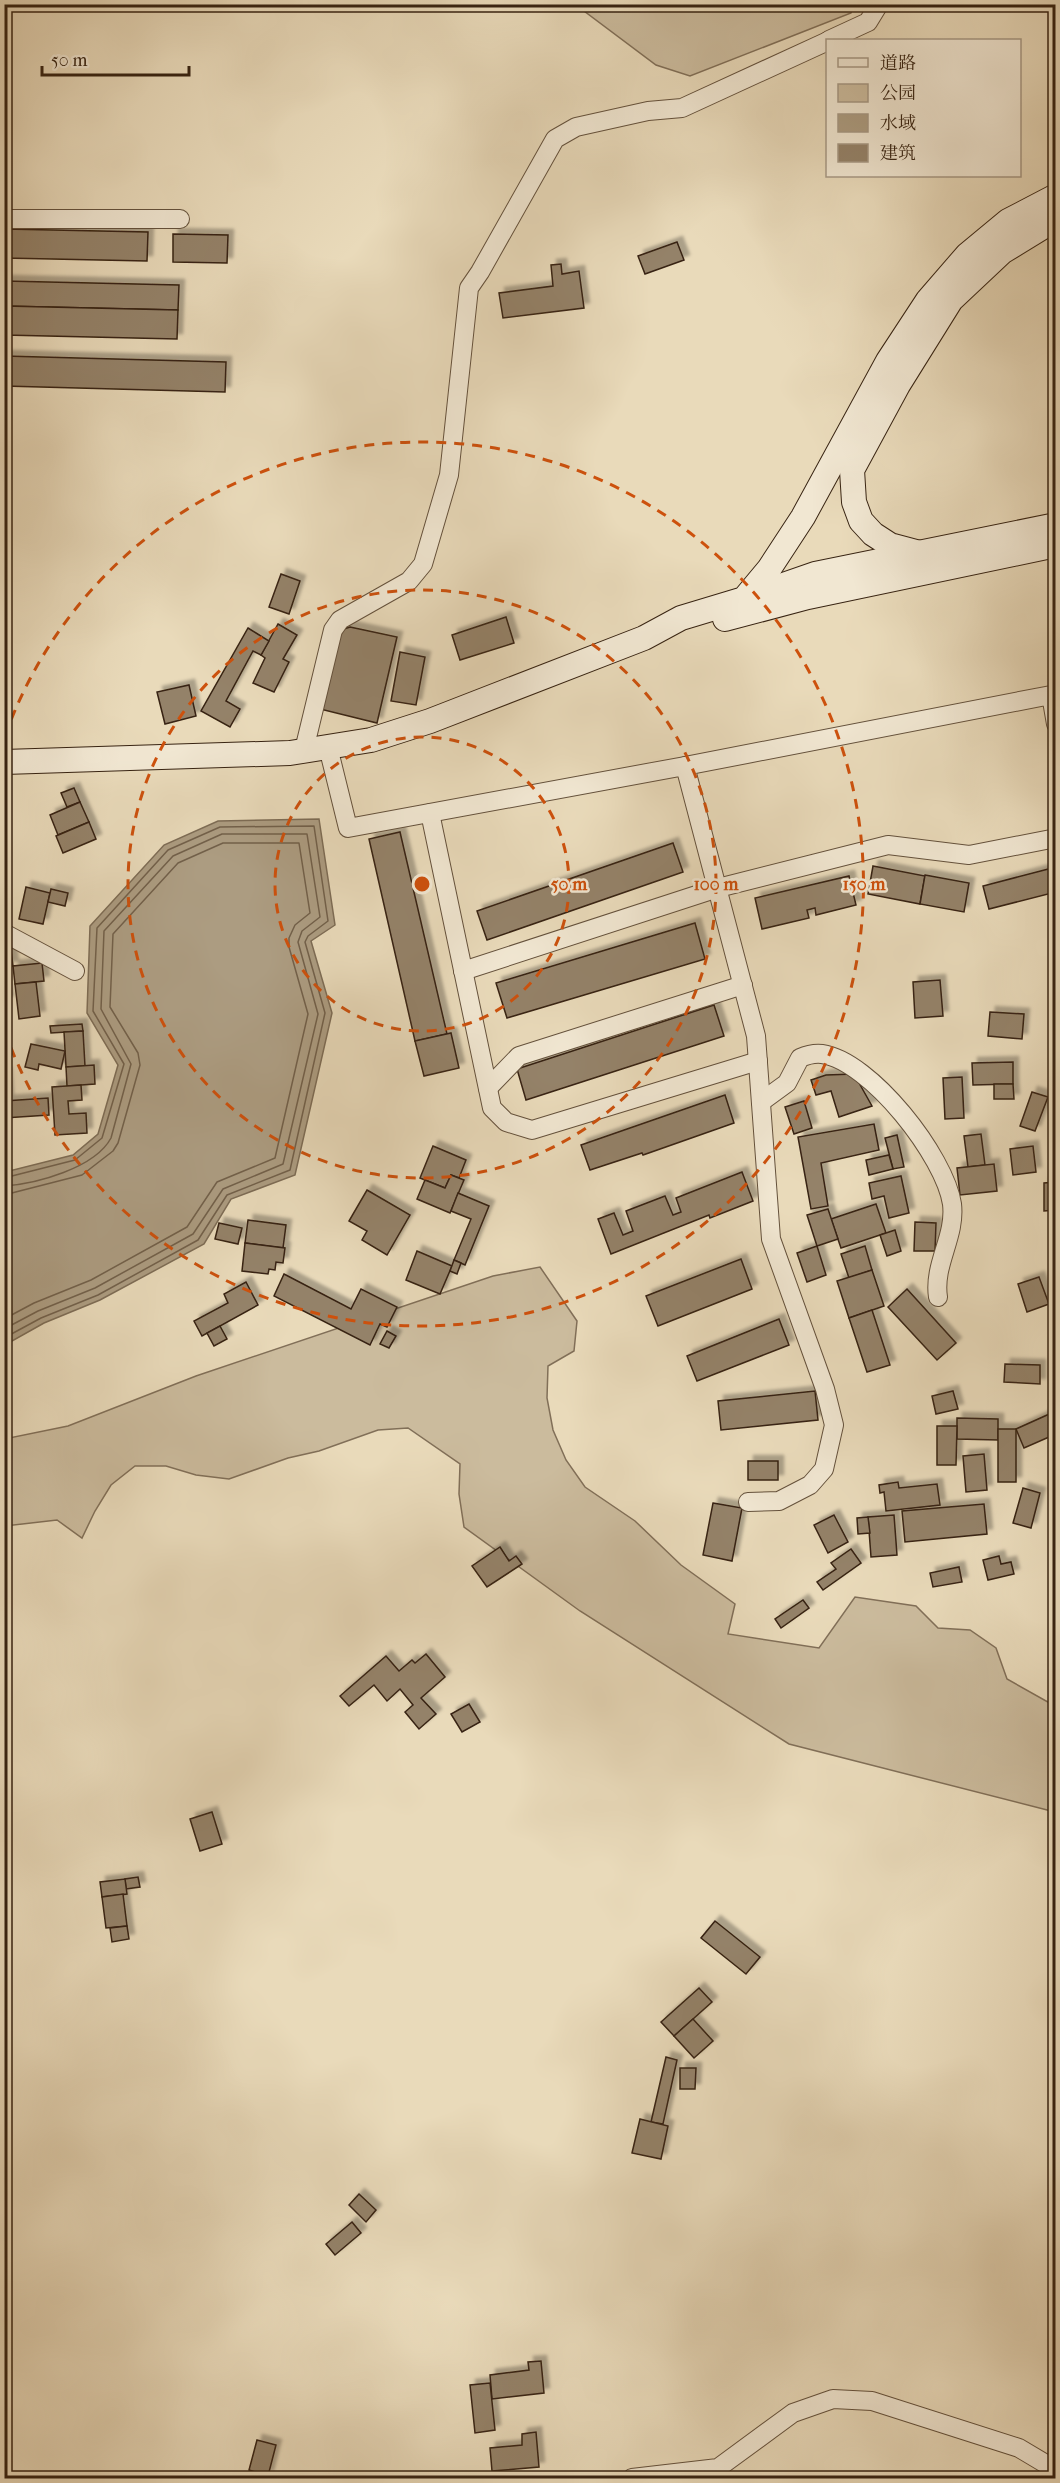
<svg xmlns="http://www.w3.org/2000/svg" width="1060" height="2483" font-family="'IM FELL French Canon','Noto Serif SC',serif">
<defs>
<filter id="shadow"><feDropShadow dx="5.5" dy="-5.5" stdDeviation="1.5" flood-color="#0004"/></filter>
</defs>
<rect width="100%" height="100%" fill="#e9daba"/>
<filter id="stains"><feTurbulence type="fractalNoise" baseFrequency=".00333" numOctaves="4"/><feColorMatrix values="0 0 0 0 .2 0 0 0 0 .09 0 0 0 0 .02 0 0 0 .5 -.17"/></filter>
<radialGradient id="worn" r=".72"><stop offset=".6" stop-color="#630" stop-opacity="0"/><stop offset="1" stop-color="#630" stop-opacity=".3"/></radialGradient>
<g fill="#cbbb9d" stroke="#816f58" stroke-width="1.5">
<polygon points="576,5 853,5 851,13 690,76 656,65"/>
<polygon points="540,1267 577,1321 574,1351 548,1366 547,1398 553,1430 566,1460 585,1487 635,1521 681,1565 735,1604 728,1634 819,1648 855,1597 916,1606 938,1628 970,1630 996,1648 1007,1679 1055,1706 1055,1812 789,1744 580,1611 464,1527 459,1494 460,1464 408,1428 378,1430 319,1451 288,1458 229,1479 196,1475 166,1466 135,1466 111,1485 95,1511 82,1538 57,1520 5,1526 4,1439 68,1426 196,1376 493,1276"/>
</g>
<polygon fill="#ac9c81" stroke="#7d6c55" stroke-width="1.5" points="319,819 335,925 311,941 332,1013 295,1175 231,1199 204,1244 100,1300 44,1323 5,1345 5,1172 73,1155 98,1134 118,1065 87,1013 90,926 164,845 218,821"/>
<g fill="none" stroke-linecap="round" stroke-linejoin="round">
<g stroke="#72604a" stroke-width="1.5">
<polyline points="4,1178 75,1160 102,1138 124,1064 93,1011 97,928 168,850 220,827 314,826 328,921 308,936 305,942 325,1013 290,1170 227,1195 198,1240 98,1295 41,1318 4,1338"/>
<path d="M4,1186C36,1184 95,1168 111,1138L131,1064L101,1009L104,931L173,856L222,834H307L320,917L302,931L298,942L318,1014L283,1164L223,1189L193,1234L95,1288L38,1311L4,1329"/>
<polyline points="4,1195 82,1175 113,1151 118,1143 140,1065 138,1053 110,1007 113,934 178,863 223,843 299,843 310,913 295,925 289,938 289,947 308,1014 275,1158 217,1182 187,1227 91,1280 34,1303 4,1319"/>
</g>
</g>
<g fill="#948269" stroke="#372312" stroke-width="1.5" filter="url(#shadow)">
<polygon points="4,229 148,232 147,261 4,258"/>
<polygon points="173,234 228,235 227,263 173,262"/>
<polygon points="677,242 684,260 645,274 638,256"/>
<polygon points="561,264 562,274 579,271 584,308 503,318 499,293 553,286 551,265"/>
<polygon points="4,281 179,285 178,310 4,306"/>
<polygon points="4,306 178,310 177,339 4,335"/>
<polygon points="4,356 226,362 225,392 4,386"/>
<polygon points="281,574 300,581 289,614 269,607"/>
<polygon points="506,617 514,643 460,660 452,635"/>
<polygon points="278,624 297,635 283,659 289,662 274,692 253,683 265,658 261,655"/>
<polygon points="350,627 397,637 377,723 320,709 336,638 344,629"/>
<polygon points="248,628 269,641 261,655 253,651 226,701 240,709 230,727 201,711"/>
<polygon points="400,652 425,657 416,705 391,701"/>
<polygon points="189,685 196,716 165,724 157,692"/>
<polygon points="74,788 80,802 67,807 61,793"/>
<polygon points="80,802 89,822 58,835 50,815"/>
<polygon points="89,822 96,839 63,853 56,836"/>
<polygon points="400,832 447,1034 415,1041 369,839"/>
<polygon points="673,843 683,872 487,940 477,911"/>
<polygon points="873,866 925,876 920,904 868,894"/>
<polygon points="1056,867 1056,892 989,909 983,886"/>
<polygon points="925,875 969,883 964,912 920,904"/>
<polygon points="849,876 856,905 816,915 815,908 807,910 809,918 762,929 755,898"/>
<polygon points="26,887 50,893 43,924 19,919"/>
<polygon points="51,889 68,893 65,906 48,902"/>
<polygon points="695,923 705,959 507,1018 496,983"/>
<polygon points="4,942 10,942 13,966 4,967"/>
<polygon points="42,963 44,981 15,984 13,966"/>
<polygon points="4,980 8,1001 4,1001"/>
<polygon points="940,980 943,1016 915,1018 913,982"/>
<polygon points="36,982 40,1016 19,1019 15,984"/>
<polygon points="714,1005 724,1036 526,1100 517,1069"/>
<polygon points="990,1012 1024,1014 1022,1039 988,1036"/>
<polygon points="82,1024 83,1031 51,1033 50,1026"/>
<polygon points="83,1031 85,1066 66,1067 64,1032"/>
<polygon points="451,1033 459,1068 424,1076 415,1041"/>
<polygon points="31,1044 65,1051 61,1069 39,1064 38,1070 25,1067"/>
<polygon points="1013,1062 1013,1084 973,1085 972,1063"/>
<polygon points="94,1065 95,1084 67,1086 66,1067"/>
<polygon points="6,1073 8,1100 4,1101 4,1074"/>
<polygon points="854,1074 872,1106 839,1117 831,1091 816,1095 811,1080 826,1075"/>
<polygon points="962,1077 964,1118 945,1119 943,1078"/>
<polygon points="994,1084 1013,1084 1014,1099 994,1099"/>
<polygon points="81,1085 82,1100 68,1101 69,1114 86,1113 87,1133 55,1135 52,1087"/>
<polygon points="1032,1092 1048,1097 1035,1131 1020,1126"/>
<polygon points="725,1095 734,1123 643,1155 642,1153 590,1170 581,1145"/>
<polygon points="48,1098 49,1115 4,1118 4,1101"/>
<polygon points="804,1101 812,1128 794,1134 785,1107"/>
<polygon points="874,1124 879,1150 821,1163 828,1206 811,1209 798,1137"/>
<polygon points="981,1134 985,1165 968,1167 964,1136"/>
<polygon points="897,1135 904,1167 893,1169 885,1138"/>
<polygon points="433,1146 466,1160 459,1178 451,1175 445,1188 420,1178"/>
<polygon points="1033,1146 1036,1172 1013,1175 1010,1149"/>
<polygon points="889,1155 893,1169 869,1175 866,1160"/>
<polygon points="994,1164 997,1191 960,1195 957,1168"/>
<polygon points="742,1172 753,1201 710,1218 709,1215 611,1254 598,1219 614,1213 623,1235 633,1231 626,1211 665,1196 673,1215 681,1212 676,1198"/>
<polygon points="451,1175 464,1180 450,1213 417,1199 425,1180 445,1188"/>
<polygon points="901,1176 909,1213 889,1218 884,1196 872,1199 869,1183"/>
<polygon points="1056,1182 1056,1210 1044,1211 1044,1183"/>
<polygon points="367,1190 410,1215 387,1255 362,1240 367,1231 349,1221"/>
<polygon points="458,1193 489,1206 465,1265 454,1260 471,1219 451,1211"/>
<polygon points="876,1204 886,1233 841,1248 831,1219"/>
<polygon points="828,1209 838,1239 817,1246 807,1215"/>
<polygon points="248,1220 286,1225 283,1248 245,1243"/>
<polygon points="915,1222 936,1223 935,1251 914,1251"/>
<polygon points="219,1223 242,1228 238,1244 215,1239"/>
<polygon points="895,1230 901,1251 887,1256 880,1235"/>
<polygon points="245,1243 285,1248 283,1263 276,1262 275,1270 269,1269 268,1274 242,1271"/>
<polygon points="817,1246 826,1275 807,1282 797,1253"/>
<polygon points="865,1246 872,1270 849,1278 841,1254"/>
<polygon points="417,1251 452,1266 440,1294 406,1280"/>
<polygon points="741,1259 752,1289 658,1326 646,1296"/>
<polygon points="454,1260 461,1263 457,1274 450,1271"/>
<polygon points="872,1270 884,1306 849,1318 837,1281"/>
<polygon points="284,1274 351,1309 361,1289 397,1307 387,1327 380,1324 370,1345 274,1296"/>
<polygon points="1039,1277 1049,1304 1027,1312 1018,1284"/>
<polygon points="246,1282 258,1305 202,1336 194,1321 228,1303 224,1294"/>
<polygon points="907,1289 956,1343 937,1360 888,1307"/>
<polygon points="872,1310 890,1365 867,1372 849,1318"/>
<polygon points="779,1319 789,1345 697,1381 687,1356"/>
<polygon points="220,1326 227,1339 214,1346 207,1333"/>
<polygon points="387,1331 396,1336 389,1348 380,1344"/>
<polygon points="1005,1364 1040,1365 1040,1384 1004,1382"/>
<polygon points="815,1391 818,1420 721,1430 718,1401"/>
<polygon points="953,1391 958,1409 936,1414 932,1396"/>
<polygon points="1056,1411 1056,1434 1024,1448 1016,1429"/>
<polygon points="957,1418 998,1419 998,1440 957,1439"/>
<polygon points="937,1426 957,1426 956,1465 937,1465"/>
<rect x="998" y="1429" width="18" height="53"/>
<polygon points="984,1454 987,1490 966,1492 963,1456"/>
<rect x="748" y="1461" width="30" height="19"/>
<polygon points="898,1482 899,1488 937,1484 940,1505 886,1511 884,1492 880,1493 879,1485"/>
<polygon points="1023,1488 1040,1493 1031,1528 1013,1523"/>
<polygon points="713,1503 742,1508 732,1561 703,1555"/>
<polygon points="984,1504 987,1534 905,1542 902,1511"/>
<polygon points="834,1515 848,1542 828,1553 814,1525"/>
<polygon points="894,1515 897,1555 871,1557 868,1517"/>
<polygon points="868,1517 870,1533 858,1534 857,1518"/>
<polygon points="500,1547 509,1561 516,1556 522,1564 487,1587 472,1566"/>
<polygon points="851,1549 861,1563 823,1590 817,1582 836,1569 831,1563"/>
<polygon points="999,1556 1001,1564 1011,1562 1014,1574 988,1580 983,1560"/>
<polygon points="959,1567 962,1582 933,1587 930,1573"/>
<polygon points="803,1600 809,1608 781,1628 775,1619"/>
<polygon points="426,1654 445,1677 421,1698 436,1714 419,1729 405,1712 413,1705 400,1689 387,1701 374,1685 349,1706 340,1696 386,1656 399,1671 412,1660 415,1663"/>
<polygon points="469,1704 480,1722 462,1732 451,1714"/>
<polygon points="212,1812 222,1844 200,1851 190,1819"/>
<polygon points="138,1877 140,1887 126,1889 125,1879"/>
<polygon points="125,1879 127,1894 102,1897 100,1882"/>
<polygon points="123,1894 127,1926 106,1928 102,1897"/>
<polygon points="715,1921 760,1957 746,1974 701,1938"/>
<polygon points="127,1926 129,1939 112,1942 110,1928"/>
<polygon points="699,1988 712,2002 674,2036 661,2022"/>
<polygon points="693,2019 713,2041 694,2058 674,2036"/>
<polygon points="666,2057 677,2060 663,2124 651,2122"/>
<polygon points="680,2068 696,2068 695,2089 680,2089"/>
<polygon points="640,2119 668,2126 661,2159 632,2153"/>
<polygon points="359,2194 376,2210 366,2222 349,2205"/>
<polygon points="352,2222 361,2233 335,2255 326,2244"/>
<polygon points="541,2361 544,2393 492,2399 490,2375 529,2370 528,2362"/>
<polygon points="490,2383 495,2430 475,2433 470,2385"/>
<polygon points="536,2432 539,2467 492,2471 490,2448 522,2445 522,2434"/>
<polygon points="257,2440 276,2445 268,2476 249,2470"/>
</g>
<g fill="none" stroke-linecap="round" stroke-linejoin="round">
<defs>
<g id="street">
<polyline points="829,40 868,22 879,4"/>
<polyline points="4,219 180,219"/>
<polyline points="328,747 348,828 685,766 756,1036 771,1239 825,1389 834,1425 824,1469 810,1485 779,1501 748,1502"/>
<polyline points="304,750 333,630 340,620 409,581 423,564 449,475 469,288 480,272 555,139 576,127 648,111 682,108 828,41"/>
<polyline points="685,766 1051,695 1056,724"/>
<polyline points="430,813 492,1108 506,1122 532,1130 758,1061"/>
<polyline points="4,933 75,971"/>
<polyline points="463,971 718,888 888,845 969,855 1056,838"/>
<polyline points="488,1088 519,1056 743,985"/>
<path d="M761,1102L787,1083L800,1058C807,1055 814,1053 822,1054C871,1061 945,1157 952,1204C956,1237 933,1264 938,1297"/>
<polyline points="632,2478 718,2468 793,2413 833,2399 872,2401 1019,2448 1056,2470"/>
</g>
<g id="secondary">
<polyline points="920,553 890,545 873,534 861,521 854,502 852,470 898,385 951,300 1002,252 1056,219"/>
<polyline points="749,597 815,574 1056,525"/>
<polyline points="725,619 808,597 1056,545"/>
<polyline points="4,762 290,753 371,740 430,721 644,638 681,618 744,599 769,569 803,517 888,361 928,300 967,255 1008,221 1056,196"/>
</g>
</defs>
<use href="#street" stroke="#64513c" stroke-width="20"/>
<use href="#secondary" stroke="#372312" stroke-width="26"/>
<use href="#street" stroke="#f1e7d2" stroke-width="18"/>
<use href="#secondary" stroke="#f1e7d2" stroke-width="24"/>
</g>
<g fill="none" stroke="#cd510d" stroke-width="3" stroke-dasharray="10 8">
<circle cx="422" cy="884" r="147"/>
<circle cx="422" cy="884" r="294"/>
<path d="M5 736A442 442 0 1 1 5 1032"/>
</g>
<circle cx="422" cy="884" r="9" fill="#cd510d" stroke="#f1e7d2" stroke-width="3"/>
<g font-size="18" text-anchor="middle" font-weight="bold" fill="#cd510d" stroke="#f1e7d2" stroke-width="5" stroke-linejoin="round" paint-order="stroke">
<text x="569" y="890">50 m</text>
<text x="716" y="890">100 m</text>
<text x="864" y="890">150 m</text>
</g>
<rect width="1060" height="2483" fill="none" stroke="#e9daba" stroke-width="24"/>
<rect x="6" y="6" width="1048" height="2471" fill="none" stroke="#372312" stroke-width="3"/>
<rect x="12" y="12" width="1036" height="2459" fill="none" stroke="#372312" stroke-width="1.5"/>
<rect x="826" y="39" width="195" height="138" fill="#f1e7d2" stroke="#a79985" stroke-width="1.5"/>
<rect x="838" y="58" width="30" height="9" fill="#f1e7d2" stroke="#a79985" stroke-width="1.5"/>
<text x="880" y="69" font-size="18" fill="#372312">道路</text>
<rect x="838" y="84" width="30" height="18" fill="#cbbb9d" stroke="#a79985" stroke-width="1.5"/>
<text x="880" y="99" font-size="18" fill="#372312">公园</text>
<rect x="838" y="114" width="30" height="18" fill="#ac9c81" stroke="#a79985" stroke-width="1.5"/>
<text x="880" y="129" font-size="18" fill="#372312">水域</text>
<rect x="838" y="144" width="30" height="18" fill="#948269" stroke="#a79985" stroke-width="1.5"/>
<text x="880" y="159" font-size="18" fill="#372312">建筑</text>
<path d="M42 66v9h147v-9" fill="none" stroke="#372312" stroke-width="3"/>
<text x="51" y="66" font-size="18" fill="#372312" stroke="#f1e7d2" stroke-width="4.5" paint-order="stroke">50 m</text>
<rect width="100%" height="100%" filter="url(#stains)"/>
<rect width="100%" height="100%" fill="url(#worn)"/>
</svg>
